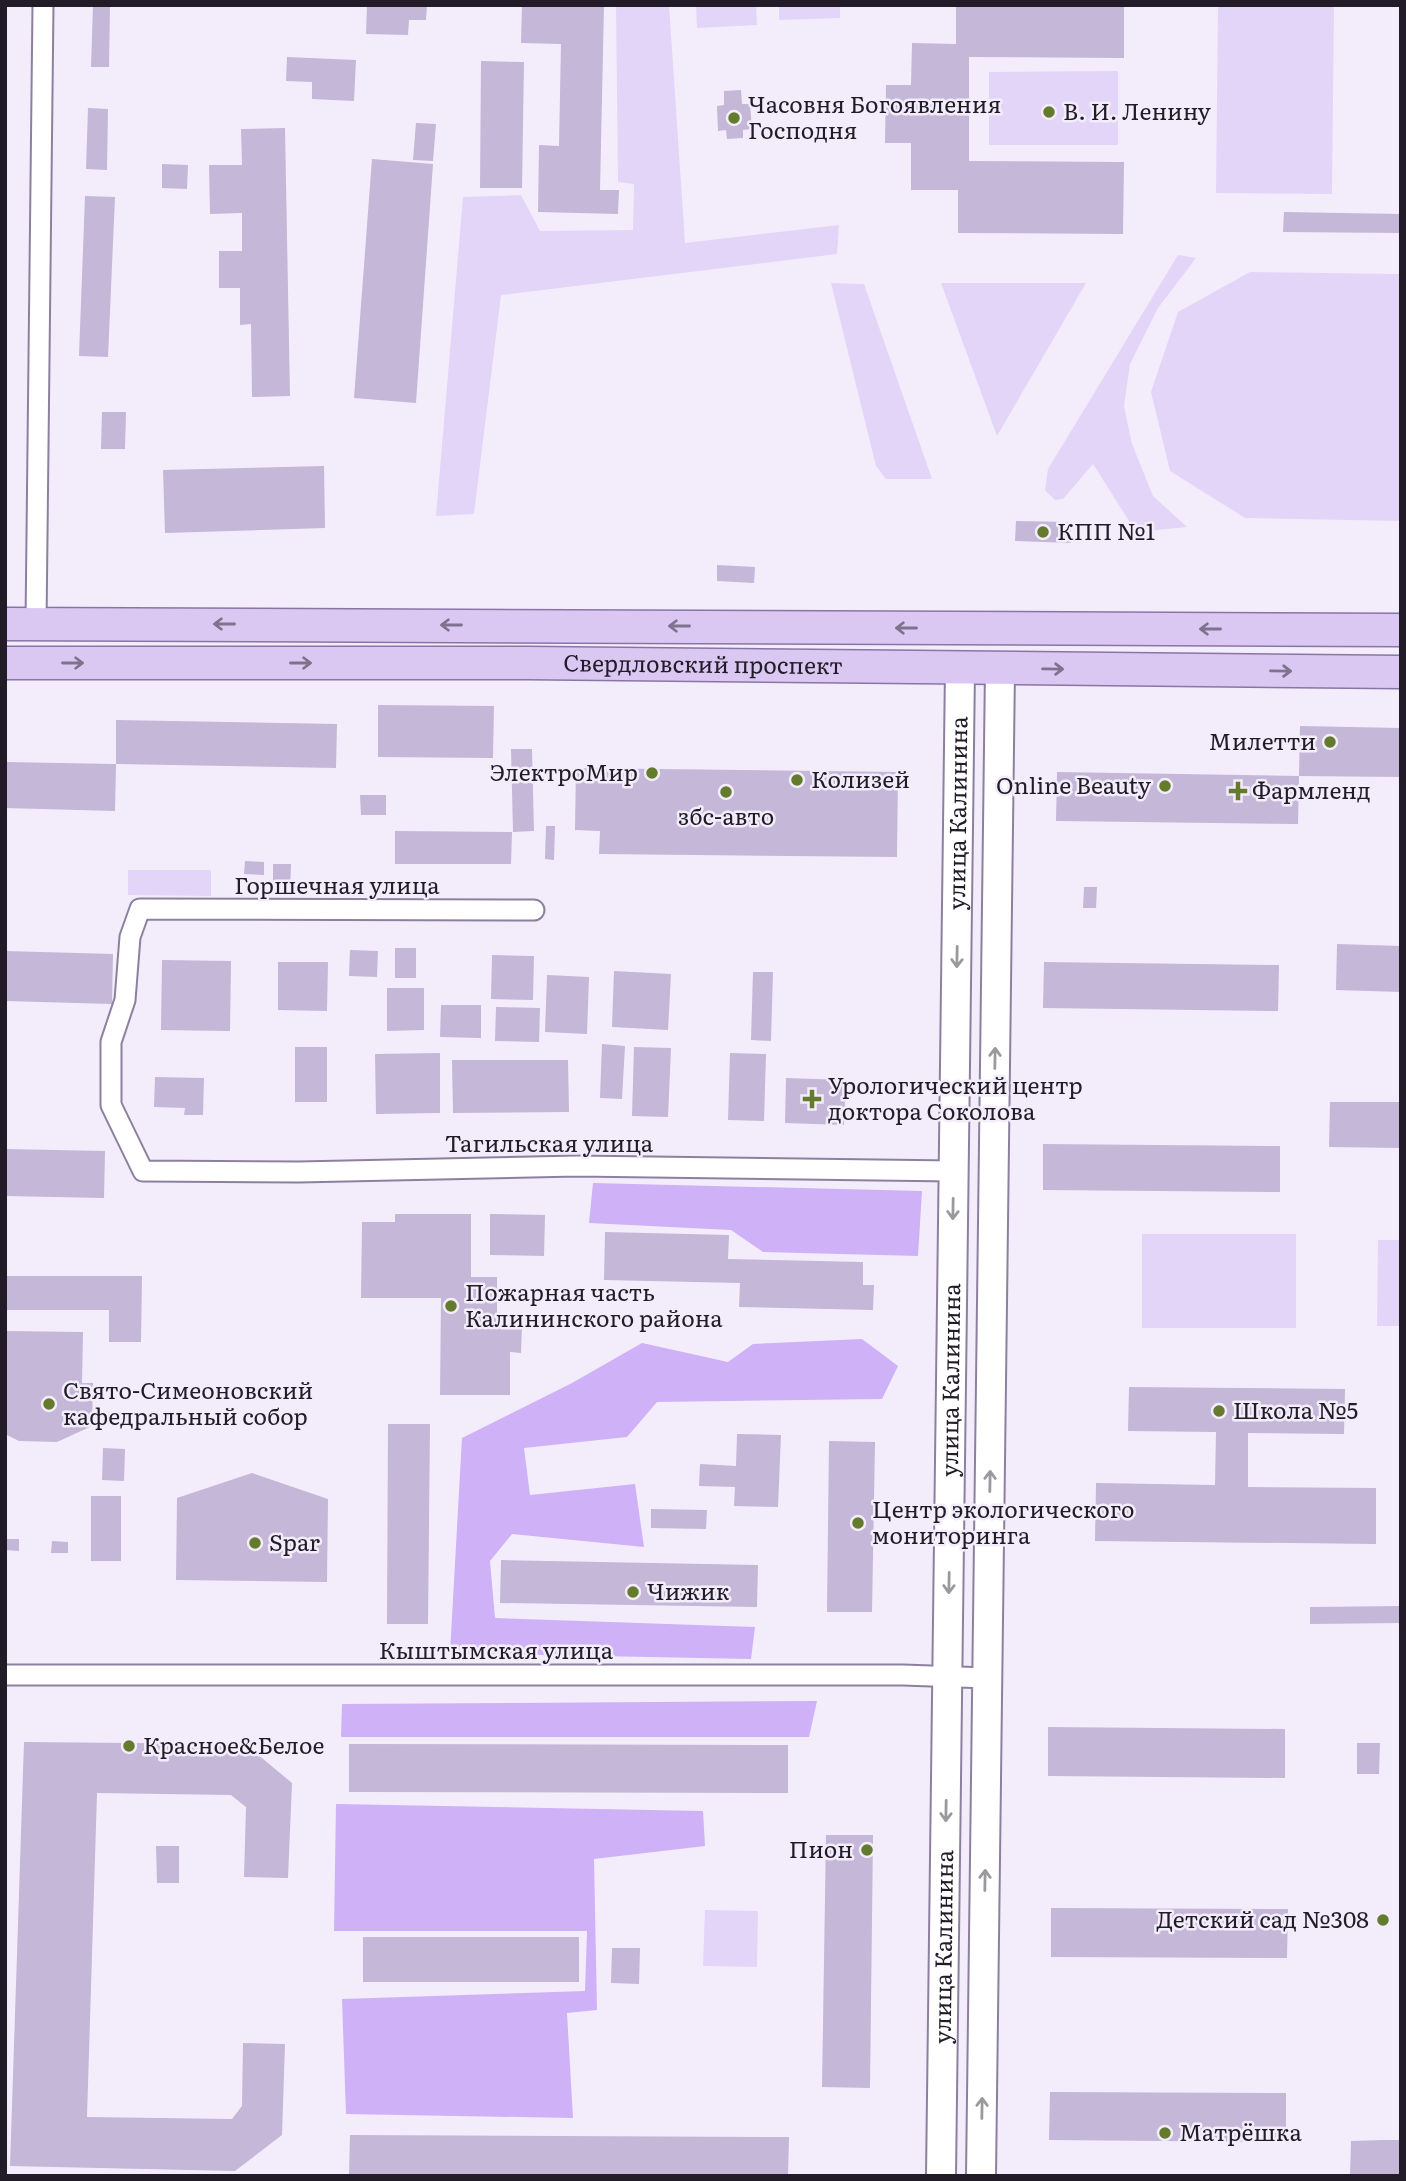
<svg xmlns="http://www.w3.org/2000/svg" width="1406" height="2181" font-family="Literata,serif">
<rect width="100%" height="100%" fill="#f3edfb"/>
<g fill="#e3d5f7">
<polygon points="616,5 669,5 685,243 839,225 837,254 501,295 474,514 436,516 463,197 521,195 540,231 633,230 634,184 618,182"/>
<polygon points="696,5 756,5 757,25 697,28"/>
<polygon points="779,5 840,5 840,18 779,20"/>
<polygon points="1218,5 1334,5 1332,194 1216,193"/>
<polygon points="1118,71 1118,145 989,145 989,72"/>
<polygon points="1178,255 1196,258 1158,308 1130,364 1124,406 1132,444 1153,496 1187,527 1136,532 1093,464 1063,499 1055,500 1045,490 1048,469"/>
<polygon points="1250,272 1401,274 1401,521 1245,518 1170,471 1151,392 1178,312"/>
<polygon points="831,283 864,284 932,479 886,479 876,466"/>
<polygon points="941,283 1086,283 997,436"/>
<polygon points="128,870 211,870 211,896 128,895"/>
<rect x="1142" y="1234" width="154" height="94"/>
<polygon points="1378,1240 1401,1240 1401,1326 1377,1326"/>
<polygon points="705,1910 758,1911 757,1967 703,1966"/>
</g>
<g fill="#cfb1f8">
<polygon points="593,1183 922,1191 918,1256 763,1252 731,1230 589,1223"/>
<polygon points="862,1339 898,1366 882,1399 657,1402 627,1437 524,1448 530,1495 635,1484 644,1547 512,1534 490,1561 495,1618 755,1627 751,1659 450,1653 462,1438 572,1383 642,1343 728,1362 753,1344"/>
<polygon points="817,1701 809,1737 341,1737 342,1704"/>
<polygon points="336,1804 703,1811 705,1846 594,1859 597,2010 567,2013 573,2118 346,2114 342,1999 585,1991 587,1931 334,1931"/>
</g>
<g fill="#c4b7d7">
<polygon points="93,5 110,5 109,67 91,67"/>
<polygon points="367,5 427,5 426,20 409,20 408,35 366,34"/>
<polygon points="522,5 604,5 600,190 619,190 618,214 538,212 539,145 559,146 561,44 521,43"/>
<polygon points="956,5 1124,5 1124,58 969,57 969,161 1124,162 1123,234 958,233 958,190 911,190 911,143 885,143 886,85 911,85 912,43 956,44"/>
<polygon points="287,57 356,60 354,101 312,99 312,82 286,81"/>
<polygon points="481,61 524,62 522,188 480,188"/>
<polygon points="741,90 742,104 750,104 752,129 743,130 743,138 727,139 726,130 718,131 717,106 724,105 724,91"/>
<polygon points="88,108 108,109 107,170 86,169"/>
<polygon points="416,123 436,124 433,161 413,160"/>
<polygon points="285,128 290,396 252,397 251,324 240,325 240,288 219,288 219,251 242,251 242,213 210,214 209,165 242,165 241,129"/>
<polygon points="372,159 433,164 416,403 354,398"/>
<polygon points="162,164 188,165 187,189 162,188"/>
<polygon points="85,196 115,197 108,357 79,356"/>
<polygon points="1284,212 1401,214 1401,233 1283,232"/>
<polygon points="102,412 126,412 125,449 101,449"/>
<polygon points="324,466 325,528 165,533 163,470"/>
<polygon points="1016,521 1071,522 1071,543 1015,541"/>
<polygon points="717,565 755,567 754,583 717,581"/>
<polygon points="378,705 494,706 493,758 378,757"/>
<polygon points="116,720 337,724 336,768 116,764"/>
<polygon points="1300,726 1401,728 1401,777 1299,776"/>
<polygon points="511,749 532,749 534,831 513,832"/>
<polygon points="5,762 116,764 115,811 5,808"/>
<polygon points="576,768 898,772 897,857 599,854 600,831 575,830"/>
<polygon points="1057,772 1299,776 1298,824 1056,821"/>
<polygon points="360,795 386,795 386,815 361,815"/>
<polygon points="546,826 555,826 554,860 545,859"/>
<polygon points="395,831 512,832 511,864 395,864"/>
<polygon points="245,861 264,862 264,875 244,874"/>
<polygon points="273,864 291,864 290,893 273,893"/>
<polygon points="1084,887 1097,887 1096,908 1083,908"/>
<polygon points="1337,944 1401,946 1401,992 1336,990"/>
<rect x="395" y="948" width="21" height="30"/>
<polygon points="350,950 378,951 377,977 349,976"/>
<polygon points="5,951 113,954 112,1004 5,1001"/>
<polygon points="492,955 534,956 533,1000 491,999"/>
<polygon points="162,960 231,961 230,1031 161,1030"/>
<polygon points="278,962 328,962 327,1011 278,1010"/>
<polygon points="1044,962 1279,965 1278,1011 1043,1008"/>
<polygon points="614,971 671,974 668,1030 612,1027"/>
<polygon points="753,972 773,972 771,1041 751,1040"/>
<polygon points="547,975 589,977 587,1034 545,1032"/>
<polygon points="387,988 424,988 424,1030 387,1031"/>
<polygon points="441,1005 481,1005 481,1038 440,1037"/>
<polygon points="496,1007 540,1008 539,1042 495,1041"/>
<polygon points="602,1044 625,1046 622,1099 600,1098"/>
<rect x="295" y="1047" width="32" height="55"/>
<polygon points="634,1047 671,1048 668,1117 632,1116"/>
<polygon points="440,1053 440,1113 376,1114 375,1054"/>
<polygon points="730,1053 766,1054 764,1121 728,1120"/>
<polygon points="452,1060 568,1060 569,1112 453,1113"/>
<polygon points="155,1077 204,1078 203,1115 184,1115 185,1108 154,1107"/>
<polygon points="786,1078 846,1080 844,1125 785,1123"/>
<polygon points="1330,1102 1401,1102 1401,1148 1329,1147"/>
<polygon points="1043,1144 1280,1146 1280,1192 1043,1190"/>
<polygon points="5,1149 105,1151 104,1198 5,1196"/>
<polygon points="395,1214 471,1214 471,1277 497,1277 497,1326 522,1326 521,1353 510,1352 510,1395 440,1395 441,1298 361,1298 362,1222 395,1222"/>
<polygon points="490,1214 545,1215 544,1256 490,1255"/>
<polygon points="605,1232 729,1235 728,1259 863,1262 863,1285 874,1285 873,1310 739,1307 740,1283 604,1280"/>
<polygon points="5,1276 142,1276 141,1342 109,1342 109,1310 5,1310"/>
<polygon points="5,1331 83,1332 82,1383 93,1383 92,1426 57,1442 19,1441 5,1434"/>
<polygon points="1129,1387 1345,1389 1344,1434 1248,1433 1248,1487 1376,1488 1376,1544 1095,1541 1096,1483 1215,1485 1216,1432 1128,1431"/>
<polygon points="388,1424 430,1424 428,1624 387,1624"/>
<polygon points="737,1434 781,1435 778,1507 734,1506 735,1487 699,1486 700,1464 736,1466"/>
<polygon points="829,1441 875,1442 872,1612 827,1612"/>
<polygon points="103,1448 125,1449 124,1481 102,1480"/>
<polygon points="252,1473 328,1499 327,1582 176,1580 177,1498"/>
<rect x="91" y="1496" width="30" height="65"/>
<polygon points="651,1509 707,1510 706,1529 651,1528"/>
<polygon points="5,1539 19,1539 19,1551 5,1550"/>
<polygon points="52,1541 68,1542 68,1553 51,1553"/>
<polygon points="501,1560 758,1565 757,1607 500,1603"/>
<polygon points="1401,1606 1401,1623 1310,1624 1310,1607"/>
<polygon points="1048,1727 1285,1729 1285,1778 1048,1776"/>
<polygon points="24,1742 245,1744 292,1783 288,1878 244,1877 246,1807 231,1795 97,1793 87,2117 232,2119 242,2106 243,2043 285,2044 282,2135 235,2171 10,2166"/>
<polygon points="1357,1743 1380,1743 1379,1774 1357,1774"/>
<polygon points="349,1744 788,1745 788,1793 349,1792"/>
<polygon points="826,1835 873,1835 870,2088 822,2087"/>
<polygon points="156,1846 179,1846 179,1883 157,1883"/>
<polygon points="1051,1908 1288,1909 1287,1958 1051,1957"/>
<rect x="363" y="1937" width="216" height="45"/>
<polygon points="612,1948 640,1948 639,1984 611,1983"/>
<polygon points="1050,2092 1286,2093 1286,2142 1049,2140"/>
<polygon points="350,2135 789,2137 788,2176 349,2176"/>
<polygon points="1383,2140 1401,2140 1401,2176 1350,2176 1351,2141"/>
</g>
<g fill="none" stroke-linecap="round" stroke-linejoin="round">
<defs>
<g id="street">
<polyline points="36,624 43,5"/>
<polyline points="534,910 140,909 130,937 125,1000 111,1042 111,1105 143,1171 299,1172 577,1166 954,1171"/>
<polyline points="5,1675 903,1675 987,1678"/>
</g>
<g id="secondary">
<path id="s1" d="M941,2176L960,668"/>
<polyline points="981,2176 1000,668"/>
</g>
<g id="primary">
<polyline points="5,624 1401,630"/>
<path id="s2" d="M5,663H528L1401,672"/>
</g>
</defs>
<use href="#street" stroke="#8d809e" stroke-width="23"/>
<use href="#secondary" stroke="#8d809e" stroke-width="32"/>
<use href="#primary" stroke="#8a74a6" stroke-width="35"/>
<use href="#street" stroke="#fff" stroke-width="19"/>
<use href="#secondary" stroke="#fff" stroke-width="28"/>
<use href="#primary" stroke="#dac8f2" stroke-width="32"/>
</g>
<defs><path id="oneway-shaft" d="M-6 0H5M1.5-3L5.5 0L1.5 3" fill="none" stroke-width="1.6" stroke-linecap="round" stroke-linejoin="round" transform="scale(1.75)"/></defs>
<g stroke="#7e728d">
<use href="#oneway-shaft" transform="translate(224 624) rotate(-180)"/>
<use href="#oneway-shaft" transform="translate(451 625) rotate(-180)"/>
<use href="#oneway-shaft" transform="translate(679 626) rotate(-180)"/>
<use href="#oneway-shaft" transform="translate(906 628) rotate(-180)"/>
<use href="#oneway-shaft" transform="translate(1210 629) rotate(-180)"/>
<use href="#oneway-shaft" transform="translate(73 663)"/>
<use href="#oneway-shaft" transform="translate(301 663)"/>
<use href="#oneway-shaft" transform="translate(1053 669) rotate(1)"/>
<use href="#oneway-shaft" transform="translate(1281 671) rotate(1)"/>
</g>
<g stroke="#9b999e">
<use href="#oneway-shaft" transform="translate(957 957) rotate(91)"/>
<use href="#oneway-shaft" transform="translate(995 1058) rotate(-89)"/>
<use href="#oneway-shaft" transform="translate(953 1209) rotate(91)"/>
<use href="#oneway-shaft" transform="translate(990 1481) rotate(-89)"/>
<use href="#oneway-shaft" transform="translate(949 1583) rotate(91)"/>
<use href="#oneway-shaft" transform="translate(946 1811) rotate(91)"/>
<use href="#oneway-shaft" transform="translate(985 1880) rotate(-89)"/>
<use href="#oneway-shaft" transform="translate(982 2108) rotate(-89)"/>
</g>
<g fill="#647a2c" stroke="#f3edfb" stroke-width="2.5">
<circle cx="1049" cy="112" r="7"/>
<circle cx="734" cy="118" r="7"/>
<circle cx="1043" cy="532" r="7"/>
<circle cx="1330" cy="742" r="7"/>
<circle cx="652" cy="773" r="7"/>
<circle cx="797" cy="780" r="7"/>
<circle cx="1165" cy="786" r="7"/>
<path d="M1234.5 780.5h7v7h7v7h-7v7h-7v-7h-7v-7h7z"/>
<circle cx="726" cy="792" r="7"/>
<path d="M808.5 1088.5h7v7h7v7h-7v7h-7v-7h-7v-7h7z"/>
<circle cx="451" cy="1306" r="7"/>
<circle cx="49" cy="1404" r="7"/>
<circle cx="1219" cy="1411" r="7"/>
<circle cx="858" cy="1523" r="7"/>
<circle cx="255" cy="1543" r="7"/>
<circle cx="633" cy="1592" r="7"/>
<circle cx="129" cy="1746" r="7"/>
<circle cx="867" cy="1850" r="7"/>
<circle cx="1383" cy="1920" r="7"/>
<circle cx="1165" cy="2133" r="7"/>
</g>
<g text-anchor="middle" stroke-width="5" stroke-linejoin="round" paint-order="stroke">
<g font-size="23" fill="#211c28" stroke="#f3edfb" text-anchor="start">
<text x="748" y="113">Часовня Богоявления<tspan x="748" dy="26">Господня</tspan></text>
<text x="1063" y="120">В. И. Ленину</text>
<text x="1057" y="540">КПП №1</text>
<text x="1316" y="750" text-anchor="end">Милетти</text>
<text x="638" y="781" text-anchor="end">ЭлектроМир</text>
<text x="811" y="788">Колизей</text>
<text x="1151" y="794" text-anchor="end">Online Beauty</text>
<text x="1252" y="799">Фармленд</text>
<text x="726" y="825" text-anchor="middle">збс-авто</text>
<text x="828" y="1094">Урологический центр<tspan x="828" dy="26">доктора Соколова</tspan></text>
<text x="465" y="1301">Пожарная часть<tspan x="465" dy="26">Калининского района</tspan></text>
<text x="63" y="1399">Свято-Симеоновский<tspan x="63" dy="26">кафедральный собор</tspan></text>
<text x="1233" y="1419">Школа №5</text>
<text x="872" y="1518">Центр экологического<tspan x="872" dy="26">мониторинга</tspan></text>
<text x="269" y="1551">Spar</text>
<text x="647" y="1600">Чижик</text>
<text x="143" y="1754">Красное&amp;Белое</text>
<text x="853" y="1858" text-anchor="end">Пион</text>
<text x="1369" y="1928" text-anchor="end">Детский сад №308</text>
<text x="1179" y="2141">Матрёшка</text>
</g>
<g font-size="23" fill="#211c28" stroke="#f3edfb">
<text dy="8" stroke="none"><textPath href="#s2" startOffset="698">Свердловский проспект</textPath></text>
<text dy="8" stroke="none"><textPath href="#s1" startOffset="1363">улица Калинина</textPath></text>
<text x="337" y="894">Горшечная улица</text>
<text x="549" y="1152">Тагильская улица</text>
<text dy="8" stroke="none"><textPath href="#s1" startOffset="796">улица Калинина</textPath></text>
<text x="496" y="1659">Кыштымская улица</text>
<text dy="8" stroke="none"><textPath href="#s1" startOffset="229">улица Калинина</textPath></text>
</g>
</g>
<rect width="1406" height="2181" fill="none" stroke="#211c28" stroke-width="14"/>
</svg>
